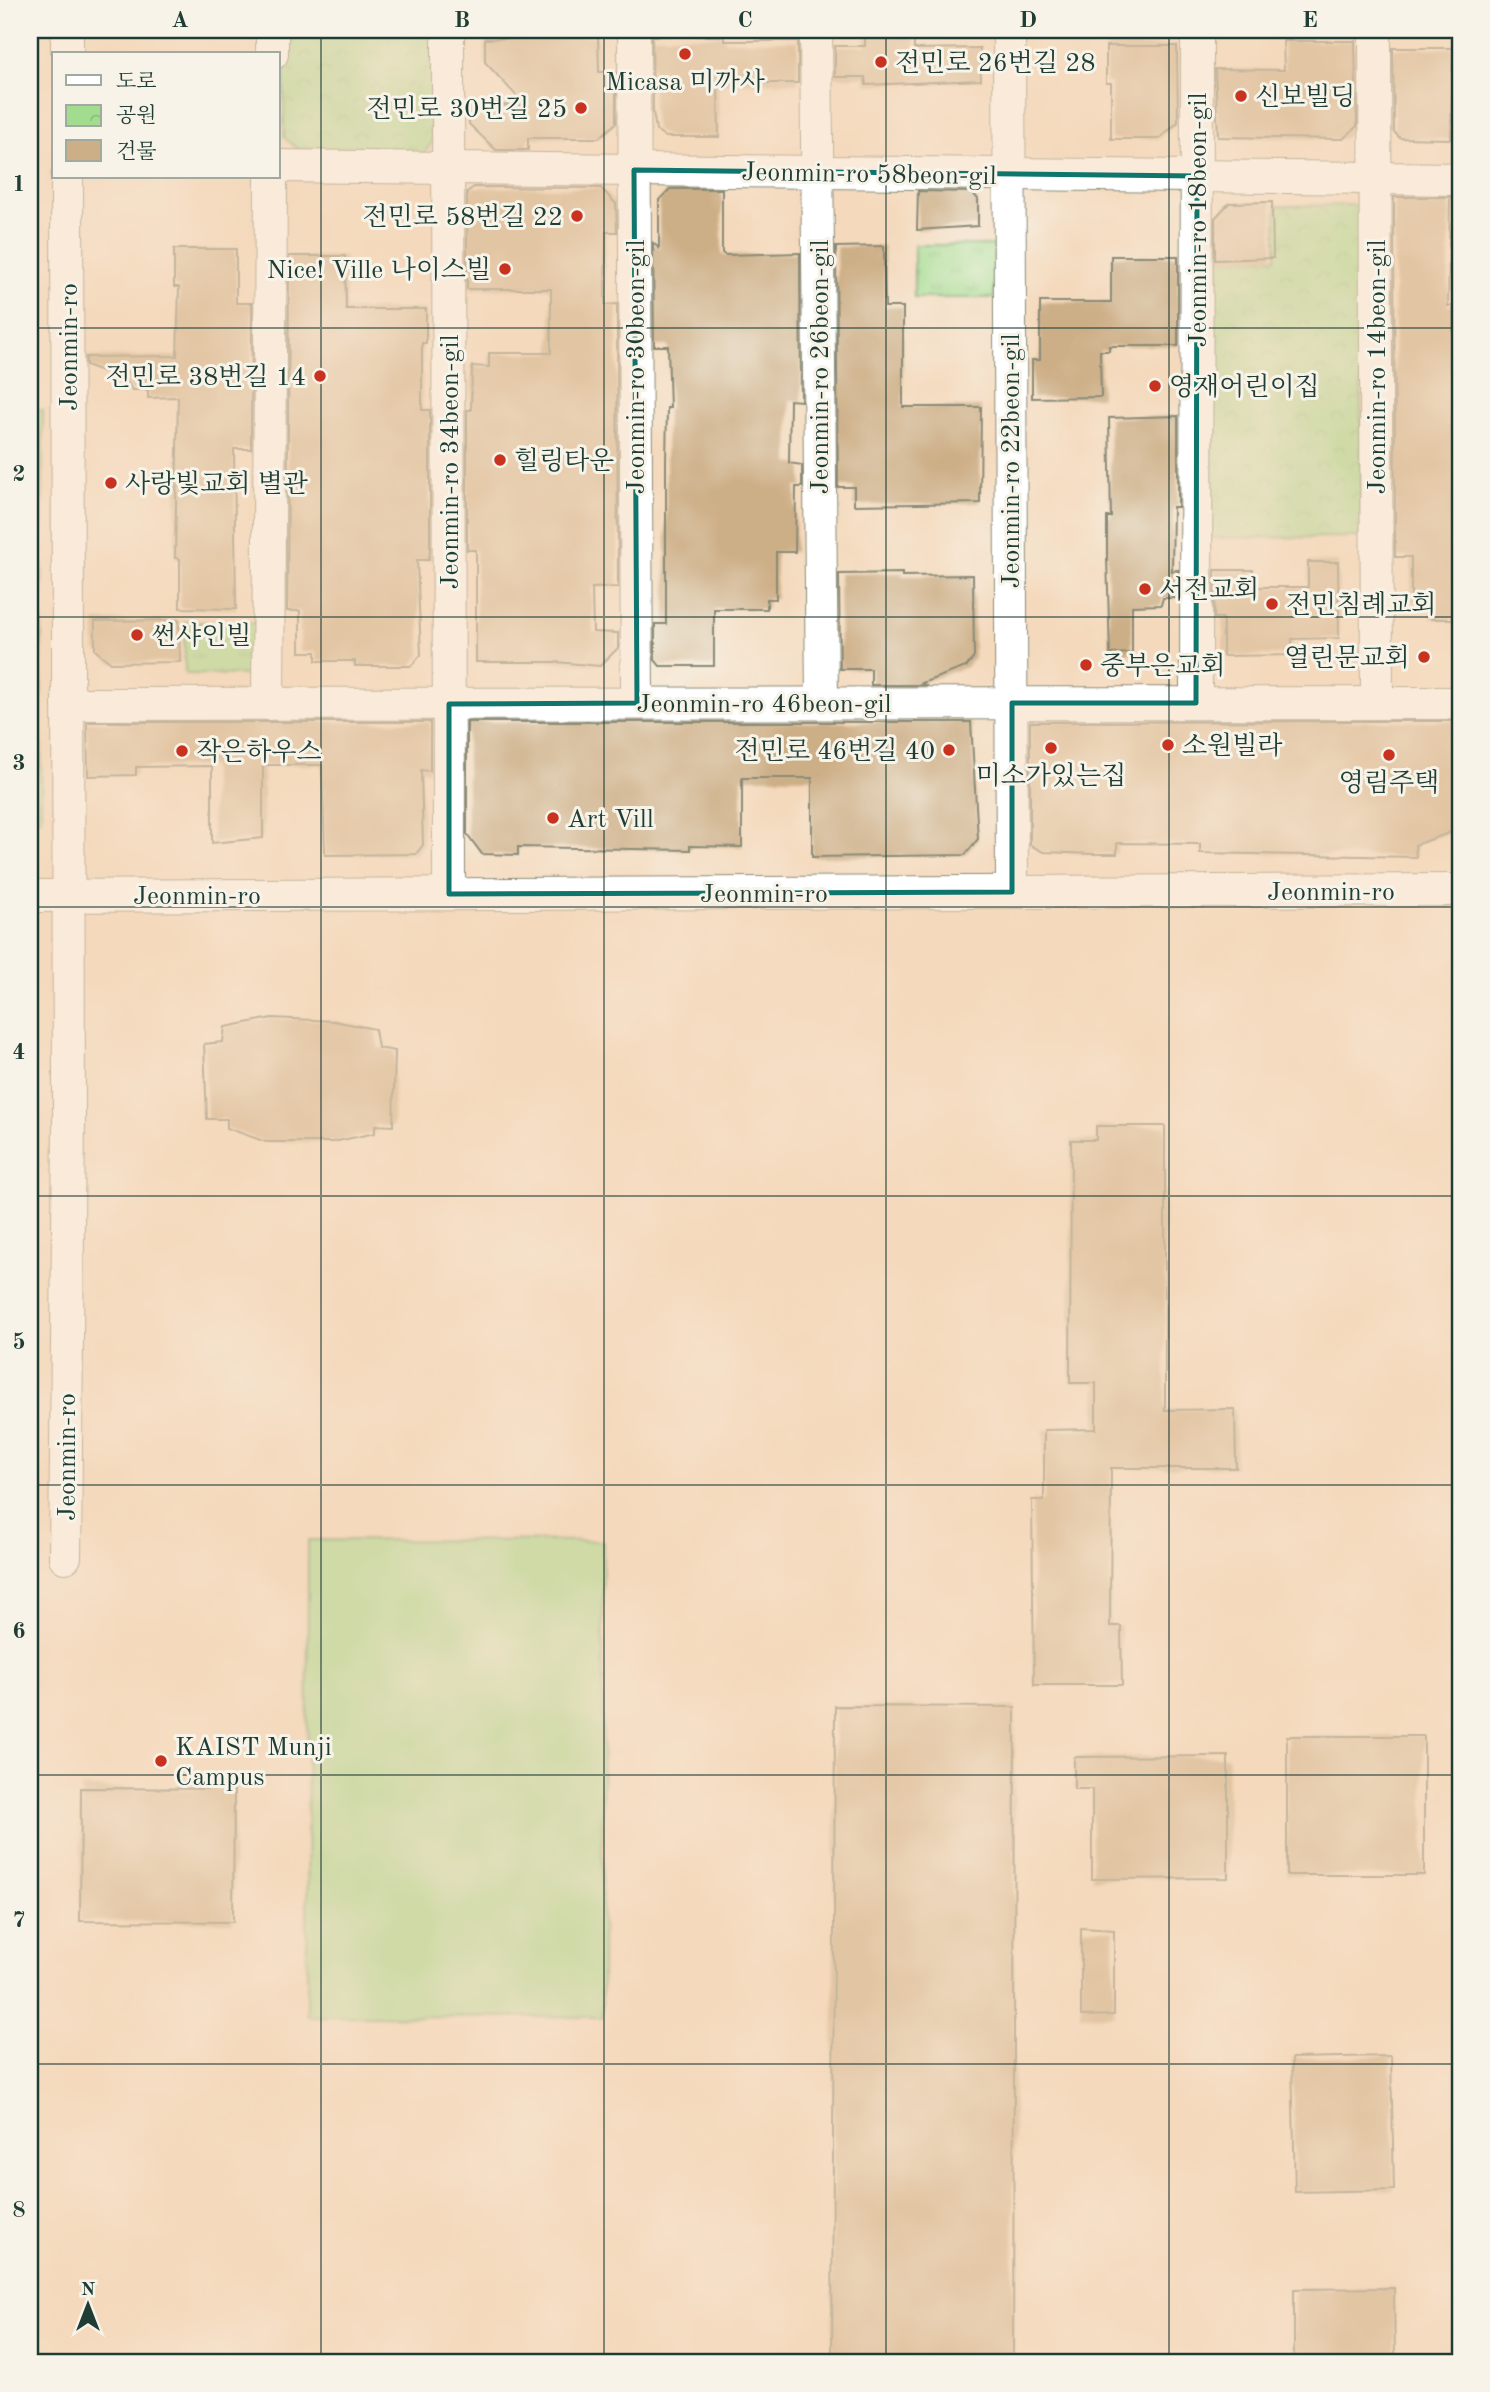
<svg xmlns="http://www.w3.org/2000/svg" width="1490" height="2392" font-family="'Old Standard TT','Noto Serif KR',serif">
<defs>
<pattern id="grass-tufts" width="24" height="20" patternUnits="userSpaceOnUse" patternTransform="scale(1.75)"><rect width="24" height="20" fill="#a2dc8e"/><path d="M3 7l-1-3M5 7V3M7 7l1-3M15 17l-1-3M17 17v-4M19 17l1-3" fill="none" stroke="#8bbe7b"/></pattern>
<pattern id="park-crowns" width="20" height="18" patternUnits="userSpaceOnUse" patternTransform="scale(1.75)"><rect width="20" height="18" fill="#a2dc8e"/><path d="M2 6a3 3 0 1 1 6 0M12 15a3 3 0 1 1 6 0" fill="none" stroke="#8bbe7b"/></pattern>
</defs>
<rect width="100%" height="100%" fill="#f7f3e8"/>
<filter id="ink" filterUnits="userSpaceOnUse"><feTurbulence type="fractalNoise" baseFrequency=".0143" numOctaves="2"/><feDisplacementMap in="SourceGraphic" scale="14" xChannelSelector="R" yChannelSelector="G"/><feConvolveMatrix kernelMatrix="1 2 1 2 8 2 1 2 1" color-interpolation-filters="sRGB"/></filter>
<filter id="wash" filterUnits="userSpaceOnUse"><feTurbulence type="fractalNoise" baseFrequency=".00686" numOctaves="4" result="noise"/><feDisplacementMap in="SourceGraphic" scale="28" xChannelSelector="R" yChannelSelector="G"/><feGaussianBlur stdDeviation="1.57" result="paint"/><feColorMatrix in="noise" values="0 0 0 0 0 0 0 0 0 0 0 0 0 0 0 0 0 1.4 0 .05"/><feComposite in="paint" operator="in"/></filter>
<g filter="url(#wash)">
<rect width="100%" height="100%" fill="#f4d9bc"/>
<g fill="url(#grass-tufts)" stroke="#608c61" stroke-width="2">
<rect x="914" y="245" width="80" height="53"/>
<polygon points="184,622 264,623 259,662 247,675 185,674"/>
</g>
<g fill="url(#park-crowns)" stroke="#608c61" stroke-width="2">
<polygon points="284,30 433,30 432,142 422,157 306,156 284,137"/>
<polygon points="1360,205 1362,537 1210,538 1207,259 1276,258 1276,206"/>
</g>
<g fill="#a2dc8e" stroke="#608c61" stroke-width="2">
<polygon points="30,410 43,410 41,819 30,819"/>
<polygon points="308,1540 603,1541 602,2017 307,2016"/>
</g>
<g id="blocks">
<g fill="#cdaf87">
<polygon points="865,35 914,35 914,49 980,48 981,80 866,85 865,77 835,77 835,46 865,46"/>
<polygon points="598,36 599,72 616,72 616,123 599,138 528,138 528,150 496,150 469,124 468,106 525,105 485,62 485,39"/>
<polygon points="652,36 724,36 724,41 798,41 798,83 724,83 724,87 718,87 719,137 666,137 656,130 653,112"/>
<polygon points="1283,41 1355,41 1357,126 1343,139 1218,137 1215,69 1284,70"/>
<polygon points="1106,46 1177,46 1178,122 1159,139 1111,139 1111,83 1106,83"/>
<polygon points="1393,48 1453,48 1451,139 1400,138 1394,132"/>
<polygon points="474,187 601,188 616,204 617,232 606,232 605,305 617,304 618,587 592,588 593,632 618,633 618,648 600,666 556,662 476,662 476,550 467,550 467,410 471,410 472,366 489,367 489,353 551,353 551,289 467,289 467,192"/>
<polygon points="670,189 722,189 722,253 725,255 800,253 801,401 790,400 789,463 802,465 802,487 796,487 795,552 776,552 776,599 767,599 767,609 714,609 714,666 660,666 655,660 655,624 666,624 666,462 667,408 670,408 668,346 654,346 653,243 659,248 659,200"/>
<polygon points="918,191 972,192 978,199 978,226 917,230"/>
<polygon points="1394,197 1450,197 1448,306 1453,306 1453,361 1457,361 1454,457 1455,619 1431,619 1431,609 1416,609 1416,602 1411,602 1411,557 1395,557"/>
<polygon points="1272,202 1273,258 1215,260 1215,218 1229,203"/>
<polygon points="884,246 885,307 903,307 903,407 981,407 980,503 854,505 854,487 838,487 836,247"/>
<polygon points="174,249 236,249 236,303 252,303 251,449 234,449 236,609 180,608 180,559 175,558 178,397 148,398 148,390 132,390 126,380 86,365 86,357 177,356 179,287 174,287"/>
<polygon points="289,256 345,256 346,309 426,309 426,343 422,343 422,410 430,410 430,550 429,560 417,560 421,655 411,666 355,666 355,661 316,661 316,652 300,652 300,611 287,611"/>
<polygon points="1111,256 1178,256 1178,346 1109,346 1109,351 1100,351 1101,397 1032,398 1032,360 1040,360 1040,302 1111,302"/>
<polygon points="1178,416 1178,507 1173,507 1172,571 1178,570 1178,598 1163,598 1161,605 1132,606 1132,653 1110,654 1107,558 1107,517 1111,517 1109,418"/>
<polygon points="1308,562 1338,562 1339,638 1292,639 1292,655 1223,656 1223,618 1214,618 1215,570 1253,570 1253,587 1308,587"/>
<polygon points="902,573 902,576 973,575 974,657 966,667 922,683 925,685 871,685 871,669 840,669 839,574"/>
<polygon points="179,620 180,662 111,663 95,650 95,621"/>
<polygon points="1351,721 1460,721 1460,829 1415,845 1416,857 1200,853 1200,844 1117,843 1117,854 1093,854 1043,852 1030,845 1030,722"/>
<polygon points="87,722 430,722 430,771 421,770 423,845 416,854 325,855 322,765 263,765 263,838 212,843 212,766 136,767 136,775 88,776"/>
<polygon points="467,722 971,722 978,839 965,855 812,857 812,778 742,778 742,847 690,846 690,850 518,847 518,855 482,854 467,834"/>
<polygon points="272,1018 334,1021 375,1029 378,1048 395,1051 393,1126 375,1125 375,1133 333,1142 266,1142 227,1128 227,1119 207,1119 204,1044 223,1042 225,1027"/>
<polygon points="1096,1126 1165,1126 1165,1410 1235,1409 1236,1468 1111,1468 1110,1626 1121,1626 1122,1685 1034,1685 1032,1500 1044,1500 1044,1430 1096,1429 1096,1383 1070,1383 1071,1140 1096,1140"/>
<polygon points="835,1706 1015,1707 1013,2362 832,2362"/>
<rect x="1287" y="1736" width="137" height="139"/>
<polygon points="1228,1756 1228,1878 1092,1879 1092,1789 1074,1789 1074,1757"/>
<polygon points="81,1788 234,1789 233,1922 80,1921"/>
<polygon points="1081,1928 1114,1930 1114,2015 1081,2016"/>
<polygon points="1391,2056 1394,2190 1295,2192 1292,2058"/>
<polygon points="1394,2288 1395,2362 1294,2362 1294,2289"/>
</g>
</g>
</g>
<g filter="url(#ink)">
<use href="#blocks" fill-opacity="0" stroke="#8a8b78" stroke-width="2"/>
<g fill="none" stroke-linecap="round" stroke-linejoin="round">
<defs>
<g id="street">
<polyline points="67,30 67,54"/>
<polyline points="448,30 449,894"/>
<polyline points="634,30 637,703"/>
<polyline points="816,30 822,703"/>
<polyline points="1009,30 1012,892"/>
<polyline points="1375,30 1377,703"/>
<polyline points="272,54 272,30"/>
<polyline points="278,166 1460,179"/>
<polyline points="1196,703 1197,30"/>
<polyline points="68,704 1460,703"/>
<polyline points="268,704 271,177"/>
<polyline points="30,896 1460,890"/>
<polyline points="65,1557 69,1119 67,177"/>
</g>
</defs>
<use href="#street" stroke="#8a8b78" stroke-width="34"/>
<use href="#street" stroke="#fff" stroke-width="32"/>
</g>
</g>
<path d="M0 0H1490V2392H0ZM634,170L1197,176L1196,703H1012V892L449,894V704L637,703Z" fill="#f4d9bc" fill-opacity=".55" fill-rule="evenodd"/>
<path fill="none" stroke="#0f766e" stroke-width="5" stroke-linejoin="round" d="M634,170L1197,176L1196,703H1012V892L449,894V704L637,703Z"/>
<path fill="none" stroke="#1f3d34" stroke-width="2" stroke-opacity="0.55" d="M321,30V2362M604,30V2362M886,30V2362M1169,30V2362M30,328H1460M30,617H1460M30,907H1460M30,1196H1460M30,1485H1460M30,1775H1460M30,2064H1460"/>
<g fill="#c8321e" stroke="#f7f3e8" stroke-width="2.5">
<circle cx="685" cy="54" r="7"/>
<circle cx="881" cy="62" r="7"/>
<circle cx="1241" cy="96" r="7"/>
<circle cx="581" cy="108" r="7"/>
<circle cx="577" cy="216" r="7"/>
<circle cx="505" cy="269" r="7"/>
<circle cx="320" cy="376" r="7"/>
<circle cx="1155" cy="386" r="7"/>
<circle cx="500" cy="460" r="7"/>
<circle cx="111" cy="483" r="7"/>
<circle cx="1145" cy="589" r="7"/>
<circle cx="1272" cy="604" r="7"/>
<circle cx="137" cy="635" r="7"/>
<circle cx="1424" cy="657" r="7"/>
<circle cx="1086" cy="665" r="7"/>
<circle cx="1168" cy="745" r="7"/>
<circle cx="1051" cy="748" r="7"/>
<circle cx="949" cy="750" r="7"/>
<circle cx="182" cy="751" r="7"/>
<circle cx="1389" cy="755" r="7"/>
<circle cx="553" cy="818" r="7"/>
<circle cx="161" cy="1761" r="7"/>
</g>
<g text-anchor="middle" stroke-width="6" stroke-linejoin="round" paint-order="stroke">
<g font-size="26" fill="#1f3d34" stroke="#f7f3e8" text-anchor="start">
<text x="895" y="71">전민로 26번길 28</text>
<text x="685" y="90" text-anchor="middle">Micasa 미까사</text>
<text x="1255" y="105">신보빌딩</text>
<text x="567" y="117" text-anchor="end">전민로 30번길 25</text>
<text x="563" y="225" text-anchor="end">전민로 58번길 22</text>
<text x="491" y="278" text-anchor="end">Nice! Ville 나이스빌</text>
<text x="306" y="385" text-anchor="end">전민로 38번길 14</text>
<text x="1169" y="395">영재어린이집</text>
<text x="514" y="469">힐링타운</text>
<text x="125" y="492">사랑빛교회 별관</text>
<text x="1159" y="598">서전교회</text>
<text x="1286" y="613">전민침례교회</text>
<text x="151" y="644">썬샤인빌</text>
<text x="1410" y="666" text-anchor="end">열린문교회</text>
<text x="1100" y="674">중부은교회</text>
<text x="1182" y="754">소원빌라</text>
<text x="935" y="759" text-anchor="end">전민로 46번길 40</text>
<text x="196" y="760">작은하우스</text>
<text x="1051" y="784" text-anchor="middle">미소가있는집</text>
<text x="1389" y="791" text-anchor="middle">영림주택</text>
<text x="567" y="827">Art Vill</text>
<text x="175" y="1755">KAIST Munji<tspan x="175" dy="30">Campus</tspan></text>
</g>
<g font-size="26" fill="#1f3d34" stroke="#f7f3e8">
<text transform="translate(869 173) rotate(1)" y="9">Jeonmin-ro 58beon-gil</text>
<text transform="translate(1197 220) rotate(-90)" y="9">Jeonmin-ro 18beon-gil</text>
<text transform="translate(68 347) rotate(-90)" y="9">Jeonmin-ro</text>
<text transform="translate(635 367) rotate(-90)" y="9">Jeonmin-ro 30beon-gil</text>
<text transform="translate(819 367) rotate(-90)" y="9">Jeonmin-ro 26beon-gil</text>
<text transform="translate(1376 367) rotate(-90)" y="9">Jeonmin-ro 14beon-gil</text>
<text transform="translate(1010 461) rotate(-90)" y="9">Jeonmin-ro 22beon-gil</text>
<text transform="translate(449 462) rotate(-90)" y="9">Jeonmin-ro 34beon-gil</text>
<text x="764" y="712">Jeonmin-ro 46beon-gil</text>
<text x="1331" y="900">Jeonmin-ro</text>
<text x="764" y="902">Jeonmin-ro</text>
<text x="197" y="904">Jeonmin-ro</text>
<text transform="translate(66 1457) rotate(-90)" y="9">Jeonmin-ro</text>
</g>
</g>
<rect width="1490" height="2392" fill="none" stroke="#f7f3e8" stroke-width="77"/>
<rect x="52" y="52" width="228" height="126" fill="#f7f3e8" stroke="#a1aaa0" stroke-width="2"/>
<rect x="66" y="75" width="35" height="10" fill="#ffffff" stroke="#a1aaa0" stroke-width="2"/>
<text x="116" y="88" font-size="21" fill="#1f3d34">도로</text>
<rect x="66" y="105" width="35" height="21" fill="url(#park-crowns)" stroke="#a1aaa0" stroke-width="2"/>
<text x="116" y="122" font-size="21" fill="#1f3d34">공원</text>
<rect x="66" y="140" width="35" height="21" fill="#cdaf87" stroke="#a1aaa0" stroke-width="2"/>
<text x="116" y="158" font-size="21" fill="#1f3d34">건물</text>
<g transform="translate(88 2305)" stroke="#f7f3e8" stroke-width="5" paint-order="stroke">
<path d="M0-5L12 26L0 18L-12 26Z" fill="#1f3d34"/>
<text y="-10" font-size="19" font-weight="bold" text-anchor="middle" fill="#1f3d34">N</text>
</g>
<rect x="38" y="38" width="1414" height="2316" fill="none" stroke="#1f3d34" stroke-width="2.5"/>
<g font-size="23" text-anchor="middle" font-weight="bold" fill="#1f3d34">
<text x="180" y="27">A</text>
<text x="462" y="27">B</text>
<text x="745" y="27">C</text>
<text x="1028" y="27">D</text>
<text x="1310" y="27">E</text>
<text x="19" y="191">1</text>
<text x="19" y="481">2</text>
<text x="19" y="770">3</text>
<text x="19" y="1059">4</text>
<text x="19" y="1349">5</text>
<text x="19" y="1638">6</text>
<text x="19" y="1927">7</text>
<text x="19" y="2217">8</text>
</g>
</svg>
